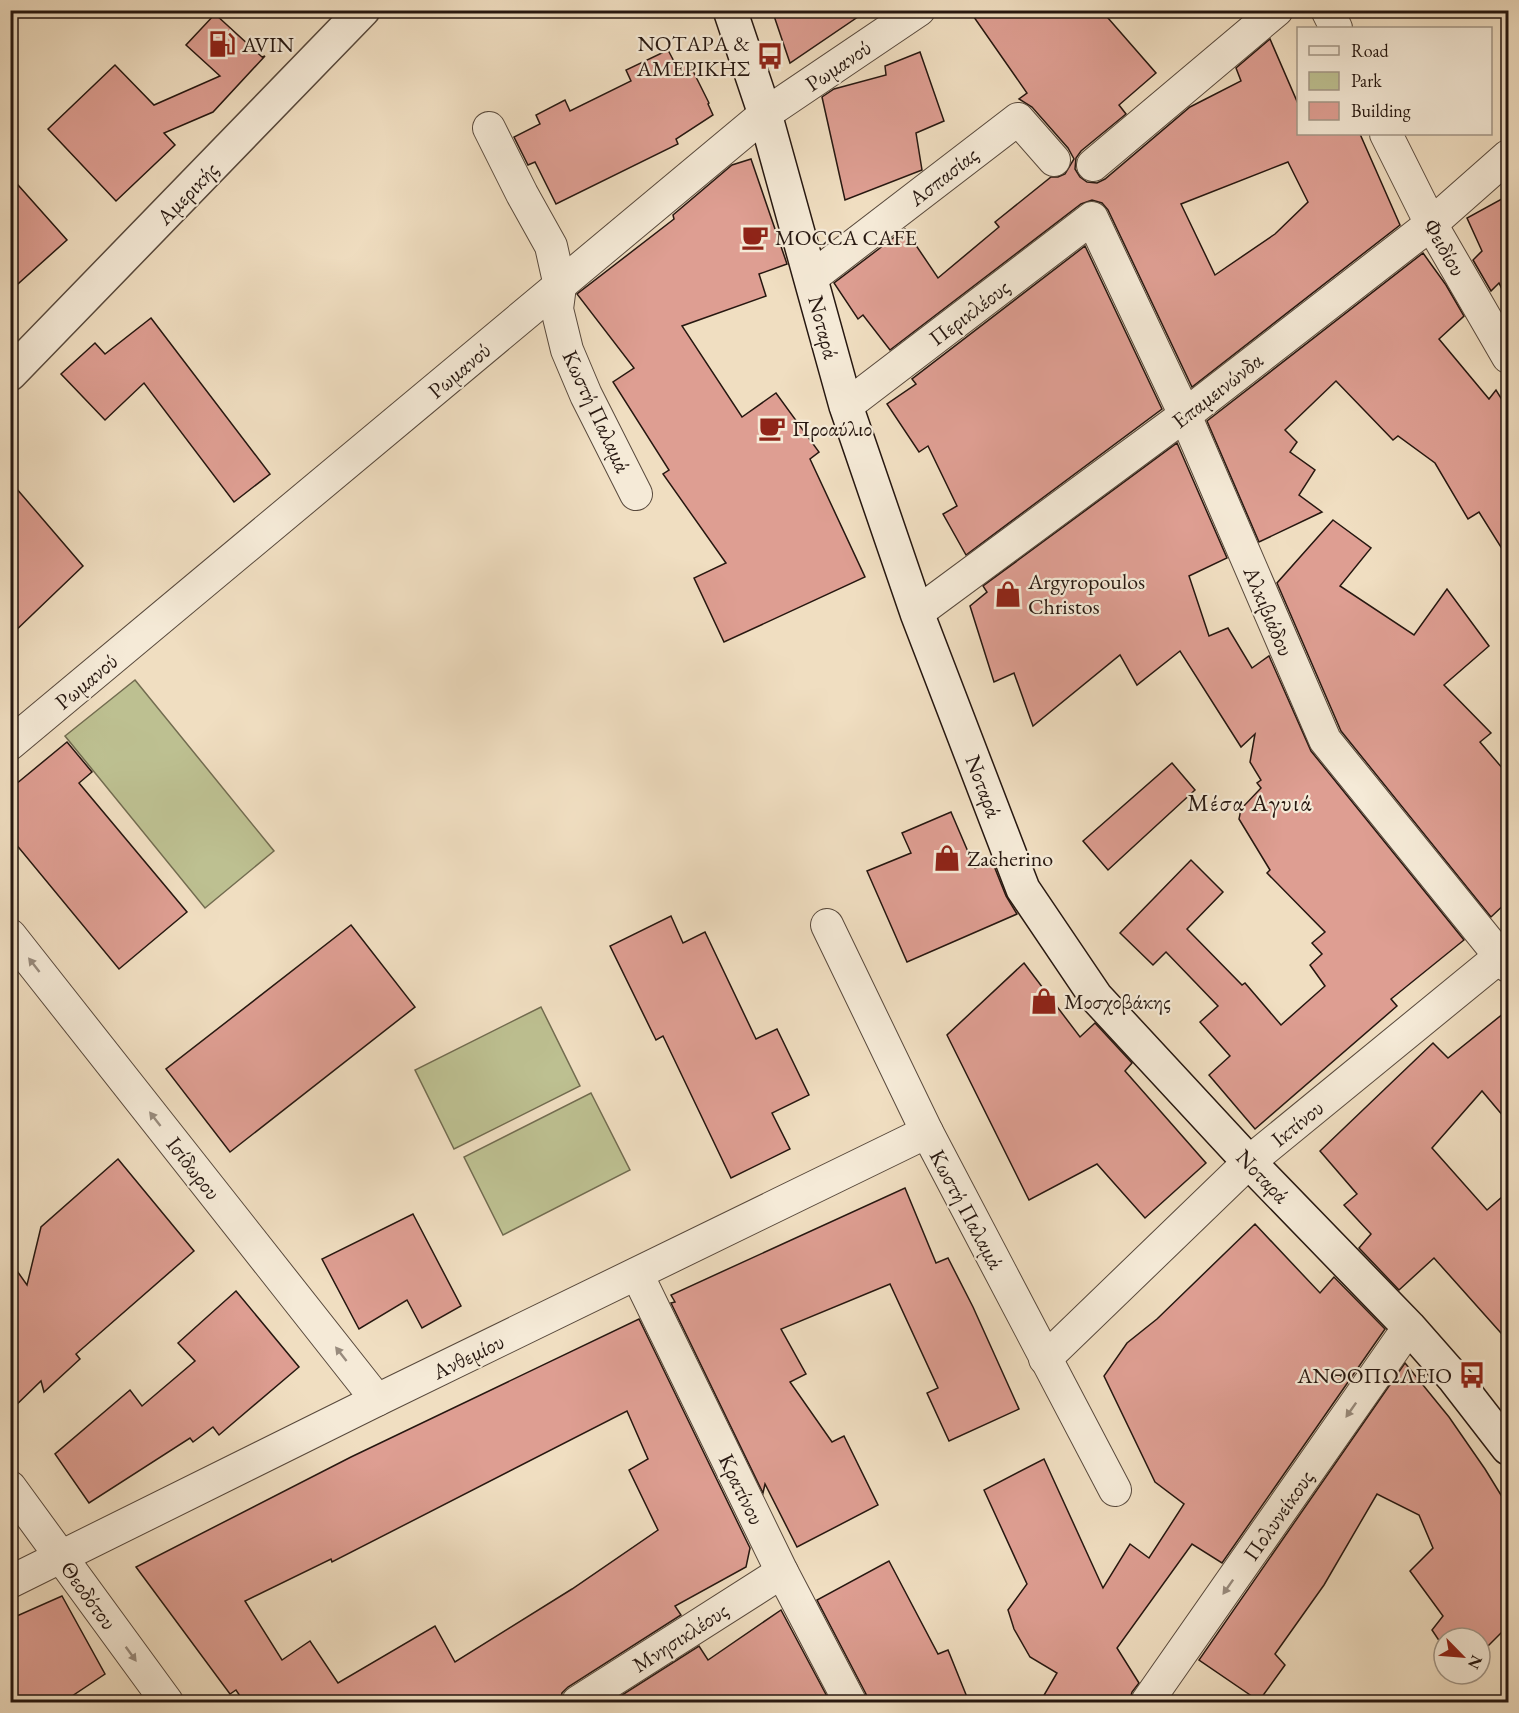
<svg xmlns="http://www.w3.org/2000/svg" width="1519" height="1713" font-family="'EB Garamond',serif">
<rect width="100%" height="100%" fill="#f0dec1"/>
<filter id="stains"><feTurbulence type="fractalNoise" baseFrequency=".00333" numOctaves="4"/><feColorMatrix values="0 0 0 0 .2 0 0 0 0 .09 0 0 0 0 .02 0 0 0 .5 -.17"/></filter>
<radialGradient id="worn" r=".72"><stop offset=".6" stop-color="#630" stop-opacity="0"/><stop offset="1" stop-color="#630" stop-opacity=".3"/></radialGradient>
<g fill="#bdc091" stroke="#726c50" stroke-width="1.5">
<polygon points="135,680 274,851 205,908 65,736"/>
<polygon points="541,1007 580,1086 454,1149 415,1070"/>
<polygon points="591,1093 630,1170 503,1235 464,1157"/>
</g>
<g fill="#de9e92" stroke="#261710" stroke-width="1.5" fill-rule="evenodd">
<polygon points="772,10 868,10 790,63"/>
<path d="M969,10H1101L1156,73L1119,105L1126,114L1081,151L1076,158L1075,169L1080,177L1087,182L1097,183L1105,179L1190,107L1241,81L1236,68L1270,39L1299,106V134H1360L1400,225L1192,387L1108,210L1102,203L1092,200L1081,204L890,350L863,315L858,319L834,283L905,229L938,278L999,227L995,222L1051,177H1058L1065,174L1074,159L1068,148L1032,107L1019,99L1027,93ZM1288,162L1308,202L1275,234L1215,275L1181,204Z"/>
<polygon points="215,14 262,57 265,56 213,112 164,133 175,145 116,201 48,129 115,65 154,105 220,76 186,45"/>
<polygon points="668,50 677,67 688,61 709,103 708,104 713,115 676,139 678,144 556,204 535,162 528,165 514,137 540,124 536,115 565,100 570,111 631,81 626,70"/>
<polygon points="920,52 944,121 916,133 922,170 845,200 822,97 834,89 886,75 885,66"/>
<polygon points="751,159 787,264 759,274 766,296 682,326 742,417 776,393 819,452 810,459 865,577 724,642 694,578 726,563 663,474 669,470 613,382 634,368 577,294 674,219 673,215 732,165"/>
<polygon points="10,176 67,240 10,291"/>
<polygon points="1509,195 1509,304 1499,283 1491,291 1473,260 1482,251 1467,218"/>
<polygon points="1085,246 1162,409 966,555 943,514 957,506 928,446 919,452 887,404 916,384 912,379"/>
<polygon points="1423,253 1446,285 1464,316 1439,339 1489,399 1496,390 1509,411 1509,560 1479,512 1468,519 1435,463 1398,436 1393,440 1336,381 1285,430 1297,442 1290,452 1315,470 1299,495 1322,512 1259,542 1207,421"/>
<polygon points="151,318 270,474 234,502 144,383 105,420 61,374 95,343 105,354"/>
<polygon points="1177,443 1227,558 1189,576 1209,636 1228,628 1252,668 1269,656 1311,751 1464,940 1391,999 1397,1006 1255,1129 1209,1075 1230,1056 1200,1022 1218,1006 1166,952 1153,965 1120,933 1191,860 1223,892 1187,929 1242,985 1245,983 1281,1025 1325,986 1310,965 1322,954 1312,943 1325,932 1267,873 1270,870 1239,819 1241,809 1261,788 1257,783 1261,780 1250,762 1255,734 1241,747 1180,651 1137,685 1120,655 1033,726 1014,673 994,682 970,606 987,592 983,586"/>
<polygon points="10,481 83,566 10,636"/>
<polygon points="1333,520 1371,548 1340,586 1414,635 1447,589 1489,646 1444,685 1491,733 1480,742 1509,776 1509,900 1491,917 1341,731 1277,583"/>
<polygon points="67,742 92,772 79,783 187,912 119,969 10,837 10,789"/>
<polygon points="1172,763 1195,790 1108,870 1083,841"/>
<polygon points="951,812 975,868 992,861 1006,896 1017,914 907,962 867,871 911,853 902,833"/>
<polygon points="671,916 683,943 705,932 756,1039 777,1029 809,1095 772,1113 790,1149 731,1178 663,1036 656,1040 610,946"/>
<polygon points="351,925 415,1007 230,1152 166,1069"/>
<polygon points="1024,963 1080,1037 1095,1023 1132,1063 1125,1071 1206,1163 1145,1218 1097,1164 1029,1200 947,1035"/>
<polygon points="1509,1009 1509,1123 1482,1091 1432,1148 1487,1210 1509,1191 1509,1342 1434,1258 1399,1290 1359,1248 1371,1234 1344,1205 1357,1194 1320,1151 1433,1043 1448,1058"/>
<polygon points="118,1159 194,1251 76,1354 80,1359 44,1392 41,1381 10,1411 10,1261 27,1285 41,1227"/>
<polygon points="905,1188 936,1263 948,1258 973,1307 1019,1409 949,1441 927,1393 938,1388 890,1284 781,1329 806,1374 790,1382 832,1442 844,1436 878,1505 797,1547 765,1484 763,1493 671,1303 675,1302 671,1295"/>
<polygon points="413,1214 461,1306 422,1328 407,1300 359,1329 322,1259"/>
<polygon points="1255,1224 1320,1293 1334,1277 1385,1329 1222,1563 1192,1544 1117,1648 1139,1683 1132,1692 1129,1702 1040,1702 1057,1673 1030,1657 1014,1629 1008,1610 1027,1584 984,1490 1044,1459 1103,1588 1130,1544 1149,1558 1184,1504 1155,1482 1104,1376 1127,1343 1157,1319"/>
<polygon points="236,1291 299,1367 219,1435 213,1427 193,1442 190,1438 89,1503 55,1454 130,1390 142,1406 195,1361 178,1343"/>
<path d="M639,1319L750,1548L746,1567L675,1606L681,1615L568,1687L562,1693L560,1702H244L236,1690L230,1694L136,1567L351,1457ZM627,1411L648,1459L629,1470L658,1530L572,1589L455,1662L435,1626L338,1683L310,1641L282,1660L245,1601L331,1559L332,1562Z"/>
<polygon points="1405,1363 1449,1417 1485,1469 1509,1508 1509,1625 1480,1654 1480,1638 1444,1638 1444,1648 1432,1630 1443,1616 1410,1571 1433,1548 1419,1515 1377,1494 1324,1585 1275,1654 1285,1665 1259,1701 1199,1660"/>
<polygon points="889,1561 938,1654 948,1650 969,1702 868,1702 866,1694 817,1600"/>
<polygon points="62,1596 105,1674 63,1702 10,1702 10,1619"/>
<polygon points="781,1610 830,1702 611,1702 699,1646 708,1660"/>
</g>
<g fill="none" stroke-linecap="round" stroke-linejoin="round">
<defs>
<g id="minor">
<polyline points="1327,10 1336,28"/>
<polyline points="489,128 522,194 551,246 560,286 557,309 567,350 586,395 636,494"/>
<polyline points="1386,134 1431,224 1508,357"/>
<polyline points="1093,165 1277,10"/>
<polyline points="811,278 1018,119 1054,160"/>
<polyline points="846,406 1092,218 1185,415 1325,740 1508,966"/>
<polyline points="917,613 1185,415 1431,224 1508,156"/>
<polyline points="10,744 765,114 919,10"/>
<polyline points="827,925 927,1132 1115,1490"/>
<polyline points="10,935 377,1400"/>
<polyline points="637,1274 782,1572 850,1702"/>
<polyline points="1045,1359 1249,1162 1508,950"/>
<polyline points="10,1487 167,1702"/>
<polyline points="10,1582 377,1400 927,1132"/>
<polyline points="578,1702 782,1572"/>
<polyline points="1147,1702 1409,1327"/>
</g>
<polyline id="tertiary" points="10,374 363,10"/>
<polyline id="secondary" points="730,10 765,114 846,406 917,613 1023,889 1096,997 1249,1162 1409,1327 1453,1377 1508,1448"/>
</defs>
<use href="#minor" stroke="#58493c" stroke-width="34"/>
<use href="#tertiary" stroke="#58493c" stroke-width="36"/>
<use href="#secondary" stroke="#261710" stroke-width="36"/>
<use href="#minor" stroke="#f5ead7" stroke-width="32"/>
<use href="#tertiary" stroke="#f5ead7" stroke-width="33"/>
<use href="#secondary" stroke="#f5ead7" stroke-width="33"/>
</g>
<defs><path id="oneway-solid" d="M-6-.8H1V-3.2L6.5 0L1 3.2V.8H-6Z" transform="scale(1.5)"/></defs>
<g fill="#988b7d">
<use href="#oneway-solid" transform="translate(34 965) rotate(-128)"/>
<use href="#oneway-solid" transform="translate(155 1119) rotate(-128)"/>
<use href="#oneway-solid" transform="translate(341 1354) rotate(-128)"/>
<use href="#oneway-solid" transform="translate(1351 1410) rotate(125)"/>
<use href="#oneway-solid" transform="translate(1228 1587) rotate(125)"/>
<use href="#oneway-solid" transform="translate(131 1654) rotate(54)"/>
</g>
<defs>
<symbol id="fuel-bare" viewBox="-9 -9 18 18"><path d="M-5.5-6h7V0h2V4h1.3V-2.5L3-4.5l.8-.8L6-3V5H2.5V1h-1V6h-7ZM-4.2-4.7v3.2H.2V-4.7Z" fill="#8f2418" stroke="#f5ead7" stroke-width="2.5" paint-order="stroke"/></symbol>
<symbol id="bus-bare" viewBox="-9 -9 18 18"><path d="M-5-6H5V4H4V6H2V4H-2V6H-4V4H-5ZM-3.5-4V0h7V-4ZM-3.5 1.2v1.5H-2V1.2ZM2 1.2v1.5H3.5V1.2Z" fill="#8f2418" stroke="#f5ead7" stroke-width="2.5" paint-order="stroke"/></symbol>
<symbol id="cafe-bare" viewBox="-9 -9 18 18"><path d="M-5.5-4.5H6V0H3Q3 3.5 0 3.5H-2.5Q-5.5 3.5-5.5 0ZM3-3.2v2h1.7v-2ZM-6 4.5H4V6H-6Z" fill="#8f2418" stroke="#f5ead7" stroke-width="2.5" paint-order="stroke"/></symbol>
<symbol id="shop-bare" viewBox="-9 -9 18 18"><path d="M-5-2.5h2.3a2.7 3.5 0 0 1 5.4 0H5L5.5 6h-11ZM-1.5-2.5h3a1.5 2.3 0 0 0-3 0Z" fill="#8f2418" stroke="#f5ead7" stroke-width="2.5" paint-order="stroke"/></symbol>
</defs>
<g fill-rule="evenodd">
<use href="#fuel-bare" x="203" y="25" width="38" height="38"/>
<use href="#bus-bare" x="751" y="37" width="38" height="38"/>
<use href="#cafe-bare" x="736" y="218" width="38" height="38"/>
<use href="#cafe-bare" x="753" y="409" width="38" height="38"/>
<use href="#shop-bare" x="989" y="575" width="38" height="38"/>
<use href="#shop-bare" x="928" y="839" width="38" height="38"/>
<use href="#shop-bare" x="1025" y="982" width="38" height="38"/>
<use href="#bus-bare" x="1453" y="1356" width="38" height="38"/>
</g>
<g text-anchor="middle" stroke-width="4.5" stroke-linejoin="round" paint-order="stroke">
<g font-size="22" fill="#261710" stroke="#f5ead7" text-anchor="start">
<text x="750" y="51" text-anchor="end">ΝΟΤΑΡΑ &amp;<tspan x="750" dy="25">ΑΜΕΡΙΚΗΣ</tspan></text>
<text x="242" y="52">AVIN</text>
<text x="775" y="245">MOCCA CAFE</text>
<text x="792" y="436">Προαύλιο</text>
<text x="1028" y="589">Argyropoulos<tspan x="1028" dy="25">Christos</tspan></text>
<text x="967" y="866">Zacherino</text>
<text x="1064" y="1009">Μοσχοβάκης</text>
<text x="1452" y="1383" text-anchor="end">ΑΝΘΟΠΩΛΕΙΟ</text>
</g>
<g font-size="22" fill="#261710" stroke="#f5ead7">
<text transform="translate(838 65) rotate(-34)" y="8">Ρωμανού</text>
<text transform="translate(943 176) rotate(-38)" y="8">Ασπασίας</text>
<text transform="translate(187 193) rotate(-46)" y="8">Αμερικής</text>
<text transform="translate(1445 247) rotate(60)" y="8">Φειδίου</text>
<text transform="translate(969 312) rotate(-37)" y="8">Περικλέους</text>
<text transform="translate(824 327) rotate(75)" y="8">Νοταρά</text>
<text transform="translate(459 370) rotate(-40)" y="8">Ρωμανού</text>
<text transform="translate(1217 390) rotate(-38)" y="8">Επαμεινώνδα</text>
<text transform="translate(597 411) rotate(65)" y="8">Κωστή Παλαμά</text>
<text transform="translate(1269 611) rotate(67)" y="8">Αλκιβιάδου</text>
<text transform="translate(86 681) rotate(-40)" y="8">Ρωμανού</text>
<text transform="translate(984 786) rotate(69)" y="8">Νοταρά</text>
<text transform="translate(1297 1123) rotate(-39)" y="8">Ικτίνου</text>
<text transform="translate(194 1168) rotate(52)" y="8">Ισίδωρου</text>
<text transform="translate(1263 1176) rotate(46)" y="8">Νοταρά</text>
<text transform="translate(967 1209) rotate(62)" y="8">Κωστή Παλαμά</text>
<text transform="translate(468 1356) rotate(-26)" y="8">Ανθεμίου</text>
<text transform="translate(742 1489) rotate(64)" y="8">Κρατίνου</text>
<text transform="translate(1278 1515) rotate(-55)" y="8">Πολυνείκους</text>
<text transform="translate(89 1595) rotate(54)" y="8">Θεοδότου</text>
<text transform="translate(680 1637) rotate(-33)" y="8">Μνησικλέους</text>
</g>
<g font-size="24" letter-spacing="1.5" fill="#261710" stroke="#f5ead7">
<text x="1250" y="811">Μέσα Αγυιά</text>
</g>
</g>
<rect width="1519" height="1713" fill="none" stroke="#f0dec1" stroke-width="36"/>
<rect x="12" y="12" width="1495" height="1689" fill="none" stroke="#261710" stroke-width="3"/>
<rect x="18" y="18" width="1483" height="1677" fill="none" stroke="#261710" stroke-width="1.5"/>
<rect x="1297" y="27" width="195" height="108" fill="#f5ead7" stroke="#a29687" stroke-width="1.5"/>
<rect x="1309" y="46" width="30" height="9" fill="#f5ead7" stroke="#a29687" stroke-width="1.5"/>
<text x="1351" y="57" font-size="18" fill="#261710">Road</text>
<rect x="1309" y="72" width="30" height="18" fill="#bdc091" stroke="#a29687" stroke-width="1.5"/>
<text x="1351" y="87" font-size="18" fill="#261710">Park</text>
<rect x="1309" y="102" width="30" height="18" fill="#de9e92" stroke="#a29687" stroke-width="1.5"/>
<text x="1351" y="117" font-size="18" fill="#261710">Building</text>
<g transform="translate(1462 1656) rotate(115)"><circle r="28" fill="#f5ead7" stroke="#a29687" stroke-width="1.5"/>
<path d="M0-4.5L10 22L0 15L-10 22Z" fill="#8f2418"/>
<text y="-9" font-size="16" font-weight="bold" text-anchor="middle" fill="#261710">N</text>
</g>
<rect width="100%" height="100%" filter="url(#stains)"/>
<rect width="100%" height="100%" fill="url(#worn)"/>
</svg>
